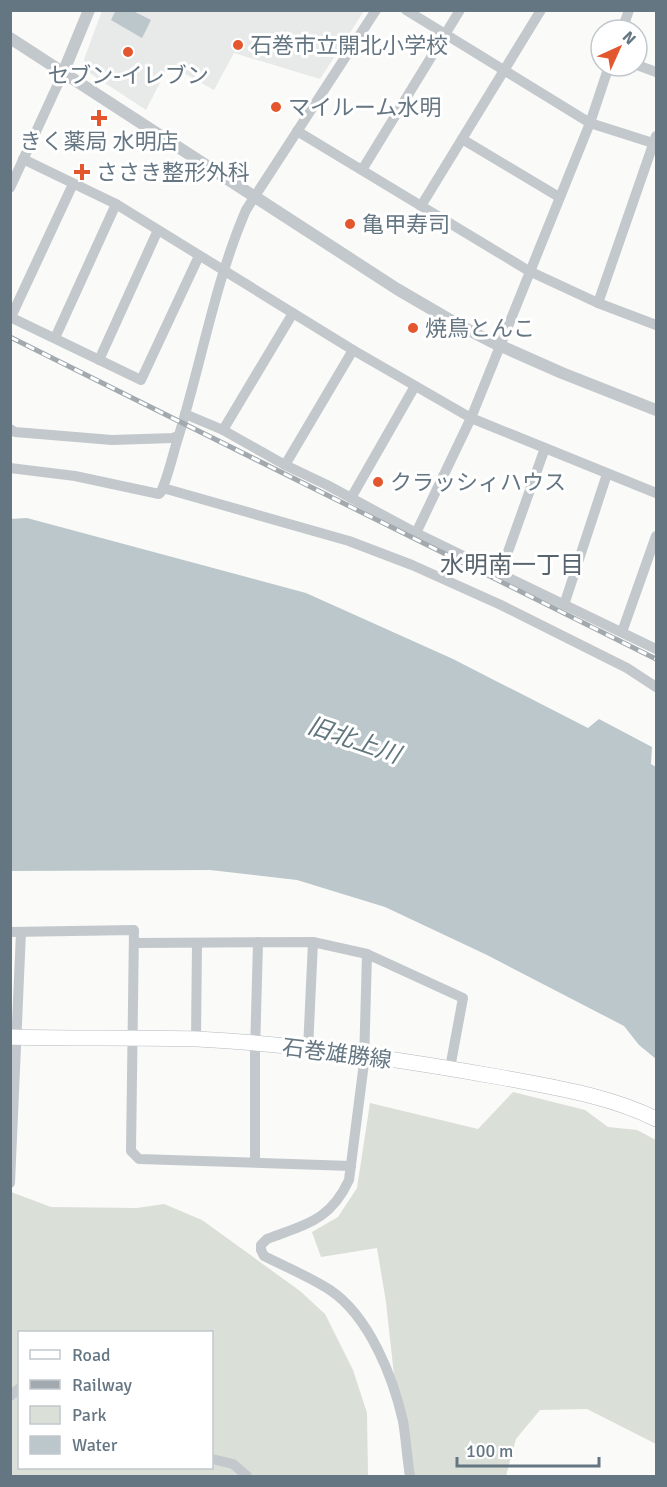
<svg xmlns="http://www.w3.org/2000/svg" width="667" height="1487" font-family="Signika,'Noto Sans JP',sans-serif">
<rect width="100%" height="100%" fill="#fafaf8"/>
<polygon fill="#e8e9e9" points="102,11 364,11 320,79 234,53 214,90 169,65 146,110 88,72 84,59"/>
<g fill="#dadfd7" fill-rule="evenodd">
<polygon points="513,1092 585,1110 608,1127 637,1130 656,1140 656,1444 587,1409 540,1410 516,1439 506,1476 405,1476 386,1302 377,1248 321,1257 312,1232 338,1217 357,1188 370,1103 478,1129"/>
<path d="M11,1192L51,1207L137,1208L164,1204L202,1220L300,1291L325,1314L353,1370L367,1413L368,1476H11ZM20,1332H212V1468H20Z"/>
</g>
<g fill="#bbc7cb">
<polygon points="116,10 133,11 151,20 142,38 111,20"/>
<polygon points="27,518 306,593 453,659 588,728 599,719 652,747 651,764 656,767 656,1059 639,1045 624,1026 487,955 385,907 297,880 210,870 11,871 10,519"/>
</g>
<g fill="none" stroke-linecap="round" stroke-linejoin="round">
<defs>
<path id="secondary" d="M10,1037C73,1039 135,1037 197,1039C298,1044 399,1059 499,1077C551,1087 608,1095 656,1119"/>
</defs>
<use href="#secondary" stroke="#b3babf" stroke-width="16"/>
<g stroke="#c3c8cc" stroke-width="10">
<polyline points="406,10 590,123 656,144"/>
<polyline points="622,30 629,10"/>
<polyline points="637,65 656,72"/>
<polyline points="297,131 529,271 598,303 656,325"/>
<polyline points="462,139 559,197"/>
<polyline points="23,159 116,204 353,350 471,418 656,493"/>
<polyline points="362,170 460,10"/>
<polyline points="10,188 63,73"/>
<polyline points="421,206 541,10"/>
<polyline points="598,303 656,136"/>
<polyline points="10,317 141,380 199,256"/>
<polyline points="11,317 73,184"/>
<polyline points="55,338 116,204"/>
<polyline points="99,360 158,230"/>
<polyline points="185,414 223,430 285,465 327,485 416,533 656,649"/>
<polyline points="10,429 15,432 112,440 173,438 178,436"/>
<polyline points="223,430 293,313"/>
<polyline points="285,465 353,350"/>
<path d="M10,468L75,476L159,494L161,492C169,474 173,453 179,435C202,360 215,282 246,210L376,10"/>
<polyline points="163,488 349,541 412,565 501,605 627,668 656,687"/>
<polyline points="351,498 415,386"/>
<polyline points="416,533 471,418 590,123 609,66"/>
<polyline points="500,574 545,448"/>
<polyline points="564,605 607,474"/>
<polyline points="622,632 656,536"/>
<polyline points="10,932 134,930 131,1151 139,1159 351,1166"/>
<polyline points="135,943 313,942 367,954 463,998 450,1068"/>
<path d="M367,954L364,1063L349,1180C330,1221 306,1224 267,1239L261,1245V1250L264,1256C286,1267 310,1277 330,1290C369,1316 393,1377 403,1421C406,1439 407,1458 410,1476"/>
<polyline points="196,1039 197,943"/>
<polyline points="308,1049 313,942"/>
<polyline points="255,1162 255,1052 258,942"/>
<polyline points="10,1183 21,932"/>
<polyline points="10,1396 20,1388"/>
<polyline points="212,1459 233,1464 247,1476"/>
</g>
<g stroke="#c3c8cc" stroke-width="12">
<polyline points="10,38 397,289 457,324 492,342 562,373 656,410"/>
<polyline points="63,73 89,10"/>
</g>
<use href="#secondary" stroke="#fff" stroke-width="15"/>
<defs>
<polyline id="rail" points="10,337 656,659"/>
</defs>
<use href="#rail" stroke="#a2aab0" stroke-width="5"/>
<use href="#rail" stroke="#fff" stroke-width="3" stroke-dasharray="9" stroke-linecap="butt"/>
</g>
<g fill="#e4572e" stroke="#fff" stroke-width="2">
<circle cx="238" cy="45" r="6"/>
<circle cx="128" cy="52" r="6"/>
<circle cx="276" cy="107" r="6"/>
<path d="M96 109h6v6h6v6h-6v6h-6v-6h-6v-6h6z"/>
<path d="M79 163h6v6h6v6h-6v6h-6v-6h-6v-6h6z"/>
<circle cx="350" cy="224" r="6"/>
<circle cx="413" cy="328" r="6"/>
<circle cx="378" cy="482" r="6"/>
</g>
<g text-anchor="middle" stroke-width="6" stroke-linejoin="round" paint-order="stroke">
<g font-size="22" fill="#657683" stroke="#fff" text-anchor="start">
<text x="250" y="53">石巻市立開北小学校</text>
<text x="128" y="83" text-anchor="middle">セブン-イレブン</text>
<text x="288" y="115">マイルーム水明</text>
<text x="99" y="149" text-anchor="middle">きく薬局 水明店</text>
<text x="96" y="180">ささき整形外科</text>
<text x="362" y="232">亀甲寿司</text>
<text x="425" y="336">焼鳥とんこ</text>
<text x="390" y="490">クラッシィハウス</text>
</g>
<g font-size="22" fill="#657683" stroke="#fff">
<text transform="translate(337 1053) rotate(7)" y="8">石巻雄勝線</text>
</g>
<g font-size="24" fill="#57646e" stroke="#fff">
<text x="512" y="573">水明南一丁目</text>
</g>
<g font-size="24" font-style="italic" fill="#60757c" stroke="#fff">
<text transform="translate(354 740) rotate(19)" y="8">旧北上川</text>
</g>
</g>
<rect width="667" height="1487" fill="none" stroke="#657683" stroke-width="24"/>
<rect x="18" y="1331" width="195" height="138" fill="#ffffff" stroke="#c1c8cd" stroke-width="1.5"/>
<rect x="30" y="1350" width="30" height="9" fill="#ffffff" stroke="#c1c8cd" stroke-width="1.5"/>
<text x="72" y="1361" font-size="18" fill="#657683">Road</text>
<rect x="30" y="1380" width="30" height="9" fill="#a2aab0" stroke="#c1c8cd" stroke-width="1.5"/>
<text x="72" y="1391" font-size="18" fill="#657683">Railway</text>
<rect x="30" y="1406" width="30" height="18" fill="#dadfd7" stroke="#c1c8cd" stroke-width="1.5"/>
<text x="72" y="1421" font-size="18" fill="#657683">Park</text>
<rect x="30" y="1436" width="30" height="18" fill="#bbc7cb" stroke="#c1c8cd" stroke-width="1.5"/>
<text x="72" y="1451" font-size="18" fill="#657683">Water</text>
<g transform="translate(619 48) rotate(45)"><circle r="28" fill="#ffffff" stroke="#c1c8cd" stroke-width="1.5"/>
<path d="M0-4.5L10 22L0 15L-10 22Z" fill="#e4572e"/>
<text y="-9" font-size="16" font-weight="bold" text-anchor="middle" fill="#657683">N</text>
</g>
<path d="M457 1457v9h142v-9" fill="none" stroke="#657683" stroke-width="3"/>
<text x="466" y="1457" font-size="18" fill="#657683" stroke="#ffffff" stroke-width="4.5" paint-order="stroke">100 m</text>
</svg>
